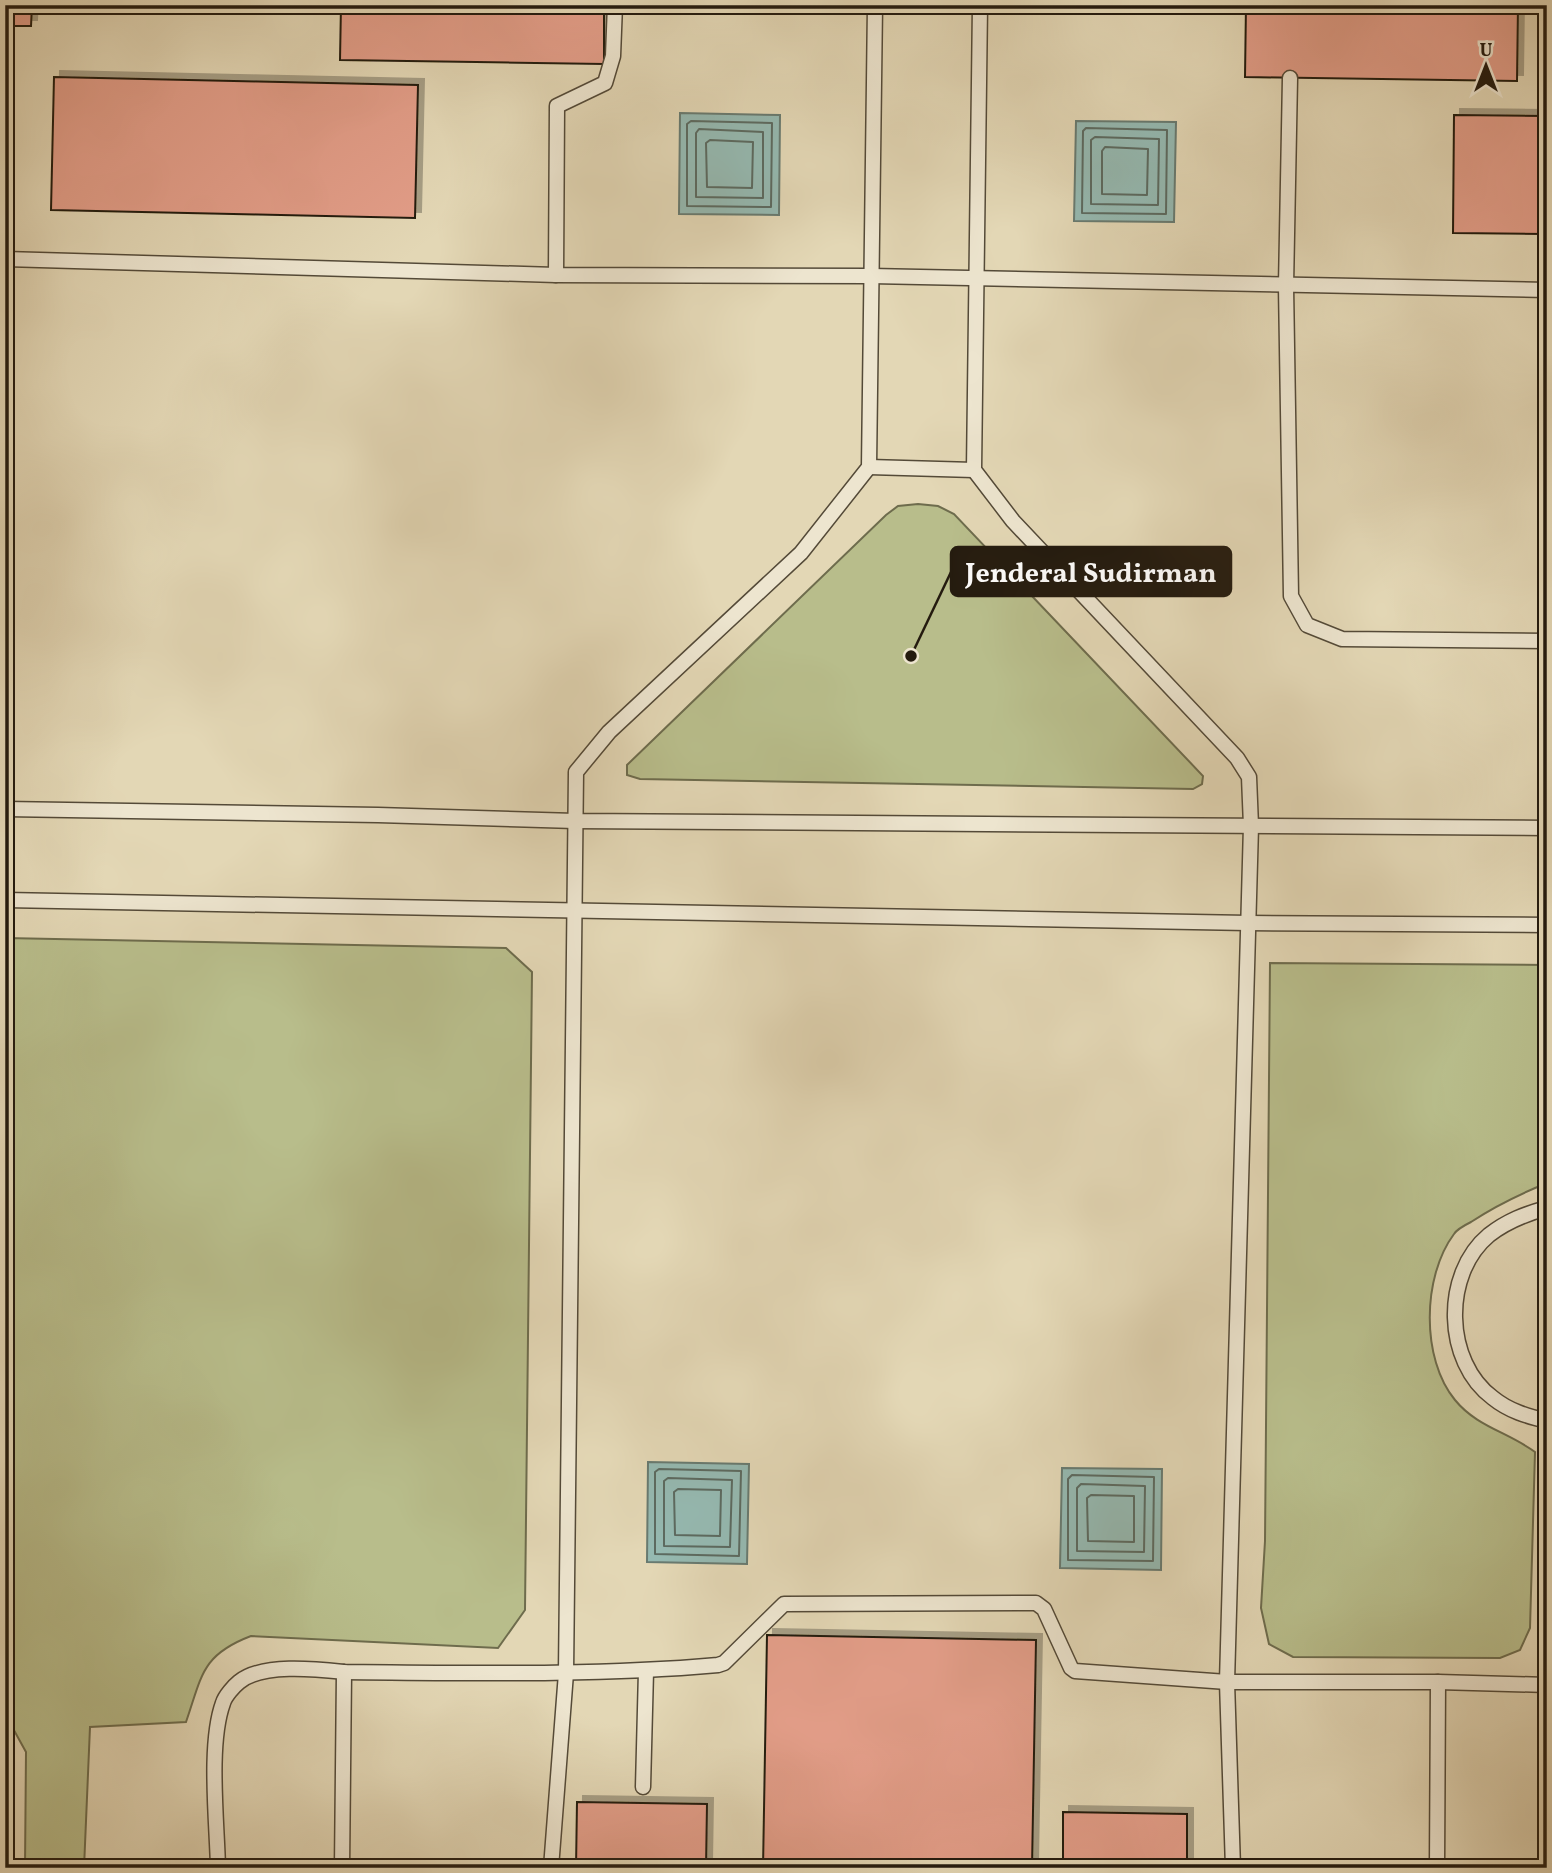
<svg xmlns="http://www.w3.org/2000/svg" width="1552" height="1873" font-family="Vollkorn,serif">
<defs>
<filter id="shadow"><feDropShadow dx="6" dy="-6" stdDeviation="0" flood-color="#0004"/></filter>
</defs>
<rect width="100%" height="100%" fill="#e3d7b5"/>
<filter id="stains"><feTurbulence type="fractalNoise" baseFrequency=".00286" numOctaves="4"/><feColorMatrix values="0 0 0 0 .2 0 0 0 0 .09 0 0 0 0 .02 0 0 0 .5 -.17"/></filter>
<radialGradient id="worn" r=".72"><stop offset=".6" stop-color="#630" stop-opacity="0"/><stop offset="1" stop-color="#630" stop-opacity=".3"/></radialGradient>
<g fill="#b8bd8b" stroke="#6e6c4d" stroke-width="2">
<polygon points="918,504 938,506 954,514 1203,776 1202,784 1193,789 640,779 627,775 627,765 886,515 898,506"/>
<path d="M5,938L506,948L532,972L525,1610L498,1648L251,1636C201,1655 202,1676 186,1722L90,1727L84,1868H25L26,1752L5,1714Z"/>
<path d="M1270,963L1547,965V1183C1520,1194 1495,1206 1471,1222C1465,1225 1457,1229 1454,1234C1422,1277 1421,1359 1455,1400C1477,1427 1508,1432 1535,1452L1530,1628L1520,1650L1500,1658L1293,1657L1269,1644L1261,1608L1265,1541Z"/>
</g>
<g fill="#95b9b1" stroke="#687a70" stroke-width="2">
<polygon points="680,113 780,115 779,215 679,214"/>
<polygon points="1076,121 1176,122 1174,222 1074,221"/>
<polygon points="648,1462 749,1464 747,1564 647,1562"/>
<polygon points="1062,1468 1162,1469 1161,1570 1060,1568"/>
</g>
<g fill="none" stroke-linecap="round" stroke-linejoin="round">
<g stroke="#5c6a60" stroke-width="2">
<polygon points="691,121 772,123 771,207 687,206 687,124"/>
<polygon points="1086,128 1167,130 1166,214 1082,213 1083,131"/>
<polygon points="699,129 763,132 763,198 696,197 696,133"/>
<polygon points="1095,137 1159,139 1158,205 1091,204 1091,140"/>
<polygon points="710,140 753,142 752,188 707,187 706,143"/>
<polygon points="1105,147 1148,149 1147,195 1102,194 1102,151"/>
<polygon points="659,1469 741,1471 739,1556 655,1554 655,1472"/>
<polygon points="1072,1475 1154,1477 1153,1561 1068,1560 1068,1479"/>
<polygon points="668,1478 732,1480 730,1547 664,1546 664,1481"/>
<polygon points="1081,1484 1145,1486 1144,1552 1077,1551 1077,1488"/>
<polygon points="678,1489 721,1490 720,1536 675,1535 674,1492"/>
<polygon points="1091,1495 1134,1496 1134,1542 1088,1541 1087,1498"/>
</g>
</g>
<g fill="#e29d88" stroke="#241b0f" stroke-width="2" filter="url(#shadow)">
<polygon points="5,5 32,5 31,26 5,26"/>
<polygon points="341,5 604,5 604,64 340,60"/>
<polygon points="1246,5 1518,5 1517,81 1245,77"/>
<polygon points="54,77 418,85 415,218 51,210"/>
<polygon points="1454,115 1547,116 1547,234 1453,233"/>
<polygon points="767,1635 1036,1640 1032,1868 763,1868"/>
<polygon points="577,1802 707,1804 706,1868 576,1868"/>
<polygon points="1063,1812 1187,1814 1187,1868 1063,1868"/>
</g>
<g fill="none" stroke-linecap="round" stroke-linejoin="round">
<defs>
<g id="lane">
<polyline points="980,5 974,470 1013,521 1237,758 1249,777 1251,826 1227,1682 1233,1868"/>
<polyline points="1290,78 1286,286 1291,596 1307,625 1342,639 1547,641"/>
<polyline points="5,259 556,275 871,276 1547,290"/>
<polyline points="556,275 557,106 605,83 613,56 615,5"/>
<polyline points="869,467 974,470"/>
<polyline points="5,809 378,815 575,821 1547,828"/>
<polyline points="5,900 1248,923 1547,925"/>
<path d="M1547,1208C1525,1214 1507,1221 1489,1235C1442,1274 1444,1362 1493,1398C1509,1411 1527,1416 1547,1421"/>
<polyline points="643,1787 646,1671"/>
<path d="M218,1868C217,1822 208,1744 223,1703C225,1696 234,1686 239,1682C262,1663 316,1669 344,1672C469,1673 594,1676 718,1665L724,1663L784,1604L1036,1603L1044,1609L1071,1668L1075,1671L1227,1682H1438L1547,1685"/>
<polyline points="342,1868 344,1672"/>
<polyline points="551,1868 566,1673 576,772 609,732 801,553 869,467 875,5"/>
<polyline points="1437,1868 1438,1682"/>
</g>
</defs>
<use href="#lane" stroke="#544a38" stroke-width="17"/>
<use href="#lane" stroke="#ede5cf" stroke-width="14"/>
</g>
<path fill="none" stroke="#241b0f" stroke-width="2.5" d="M911 656L951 572"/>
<circle fill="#241b0f" stroke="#ede5cf" stroke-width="2.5" cx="911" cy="656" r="7"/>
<rect fill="#241b0f" stroke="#241b0f" stroke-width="2.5" x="951" y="547" width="280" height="49" rx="7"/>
<g font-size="28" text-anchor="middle" font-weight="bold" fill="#fff">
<text x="1091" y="582">Jenderal Sudirman</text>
</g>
<rect width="1552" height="1873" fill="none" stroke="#e3d7b5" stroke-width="28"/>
<rect x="7" y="7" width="1538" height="1859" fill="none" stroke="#241b0f" stroke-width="3.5"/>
<rect x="14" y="14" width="1524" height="1845" fill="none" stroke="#241b0f" stroke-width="2"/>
<g transform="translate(1486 66)" stroke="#ede5cf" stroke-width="5" paint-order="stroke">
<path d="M0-5L12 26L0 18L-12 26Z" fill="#241b0f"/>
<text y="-10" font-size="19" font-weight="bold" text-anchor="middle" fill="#241b0f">U</text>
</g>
<rect width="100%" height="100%" filter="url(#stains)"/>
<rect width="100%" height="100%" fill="url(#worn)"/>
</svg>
